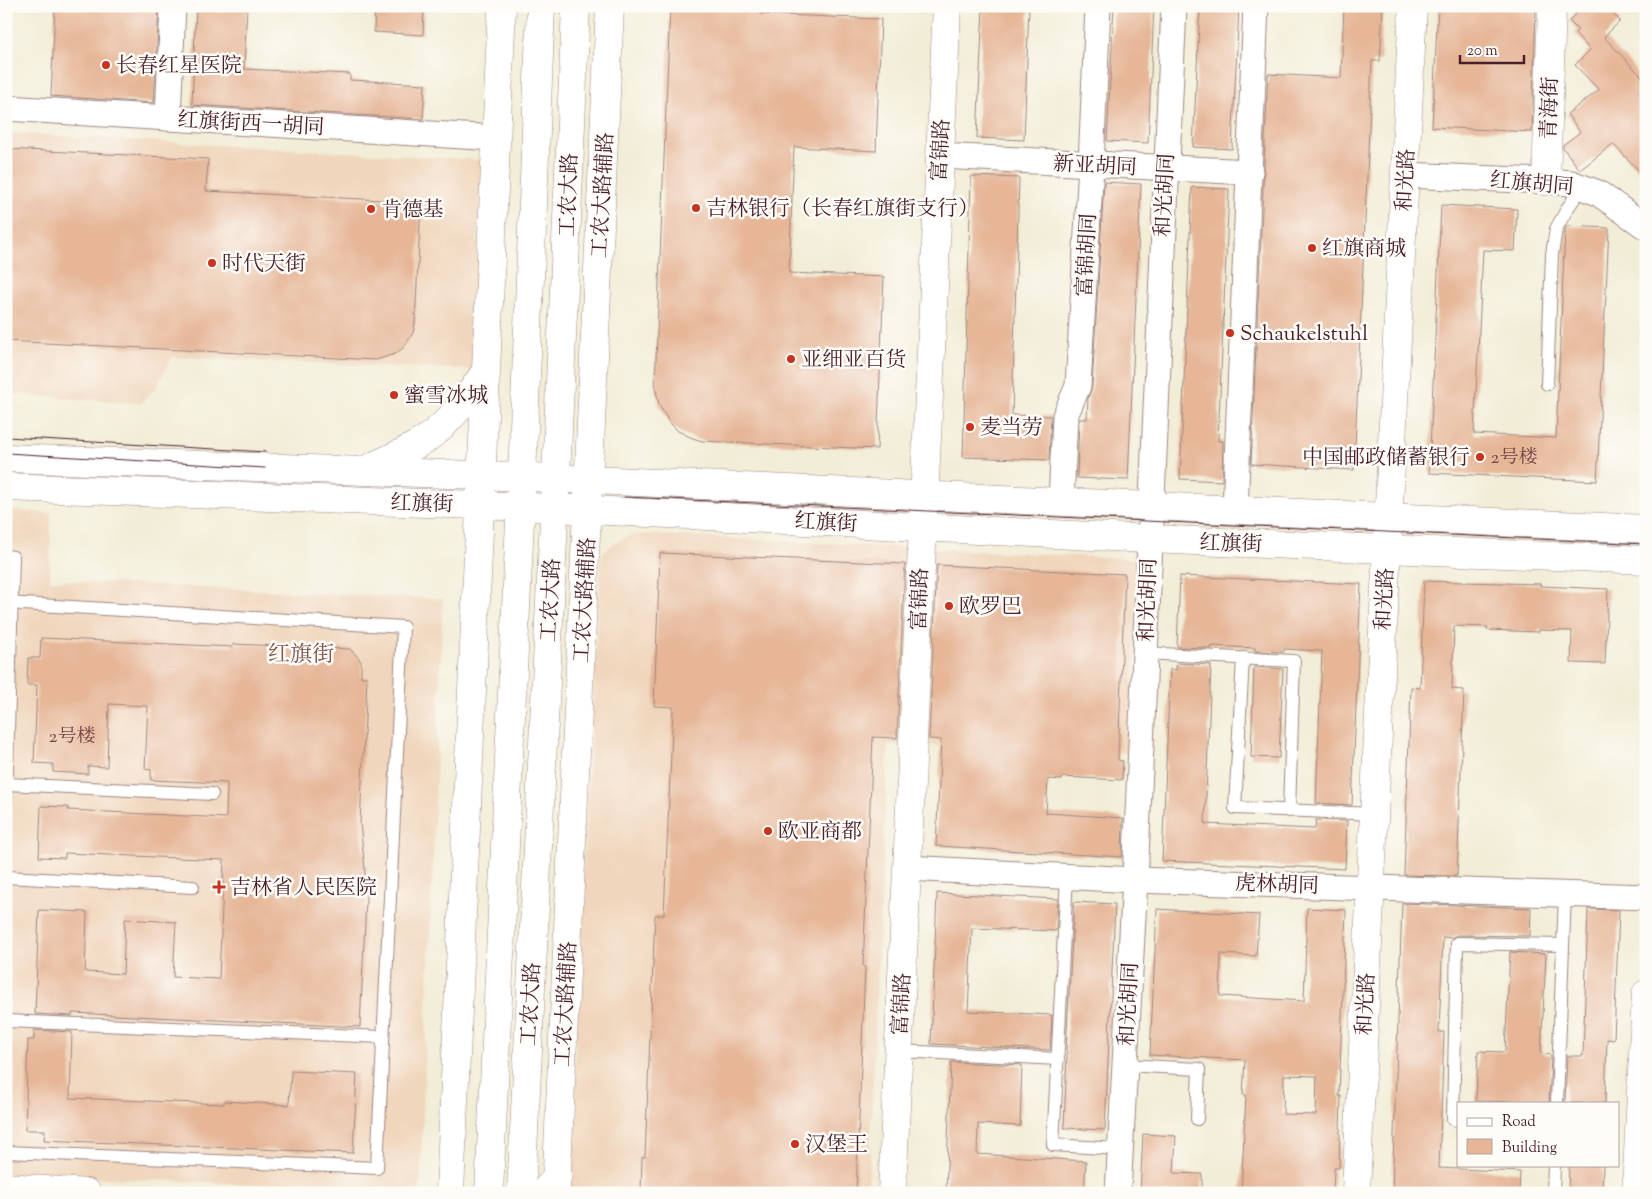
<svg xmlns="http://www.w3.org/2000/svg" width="1652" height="1199" font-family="'Sorts Mill Goudy','Noto Serif SC',serif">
<rect width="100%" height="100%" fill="#fdfcf7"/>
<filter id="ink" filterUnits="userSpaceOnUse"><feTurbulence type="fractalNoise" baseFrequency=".02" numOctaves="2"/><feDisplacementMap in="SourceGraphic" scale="10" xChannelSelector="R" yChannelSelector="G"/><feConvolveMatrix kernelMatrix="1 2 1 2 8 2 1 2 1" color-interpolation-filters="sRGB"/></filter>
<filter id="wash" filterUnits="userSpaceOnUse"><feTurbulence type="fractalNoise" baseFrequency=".0096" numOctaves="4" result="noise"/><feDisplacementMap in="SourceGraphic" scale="20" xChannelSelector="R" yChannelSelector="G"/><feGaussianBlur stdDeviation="1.12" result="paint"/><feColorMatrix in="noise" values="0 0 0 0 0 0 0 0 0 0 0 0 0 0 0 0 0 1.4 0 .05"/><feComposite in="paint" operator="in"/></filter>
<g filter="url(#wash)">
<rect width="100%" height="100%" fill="#f2edd7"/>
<g fill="#f0d6bc">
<polygon points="6,133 482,160 473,370 172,357 158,385 141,403 6,394"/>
<polygon points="6,510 51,513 50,580 443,599 420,1191 6,1174"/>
<polygon points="644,534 1138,559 1130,753 888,744 868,1193 569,1193 584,857 600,565 603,553 614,543 629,536"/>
</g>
<g id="blocks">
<g fill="#e6b697" fill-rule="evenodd">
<polygon points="55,6 159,6 154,103 51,96"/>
<polygon points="196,6 247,6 244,69 350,74 350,80 425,84 423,119 192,105"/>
<polygon points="375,6 424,6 423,35 374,32"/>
<polygon points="670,6 760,6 760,14 881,19 876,151 794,147 789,273 884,277 877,449 702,441 690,437 678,431 669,422 659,405 655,385"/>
<polygon points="983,6 1029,6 1024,140 977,138"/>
<polygon points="1114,6 1154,6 1148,143 1107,141"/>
<polygon points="1200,6 1239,6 1232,149 1193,147"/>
<polygon points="1344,6 1383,6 1380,61 1372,61 1354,470 1251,464 1268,74 1341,78"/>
<polygon points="1438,6 1536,6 1532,132 1432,127"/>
<polygon points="1583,6 1606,6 1620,21 1604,37 1646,81 1646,178 1613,144 1580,170 1563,148 1563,145 1580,132 1567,114 1599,90 1575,65 1590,50 1575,33 1578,30 1569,21"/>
<polygon points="6,149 208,159 206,191 421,202 415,324 413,333 403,348 395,354 376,360 6,341"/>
<polygon points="971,176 1019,178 1012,415 1051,416 1049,460 963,457"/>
<polygon points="1104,182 1141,184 1128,480 1077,478 1079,419 1087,419 1088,398 1092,387"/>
<polygon points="1192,187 1229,189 1218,441 1223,441 1222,481 1180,479"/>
<polygon points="1441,205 1517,209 1515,251 1483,250 1474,434 1556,438 1565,229 1567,226 1609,228 1597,481 1429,473"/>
<polygon points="660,553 905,564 897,738 873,737 863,966 865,967 856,1193 641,1193 642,1157 645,1157 655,915 664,915 673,707 654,706"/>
<polygon points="937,565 1125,574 1118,760 1123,761 1122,780 1062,777 1062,780 1048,779 1046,813 1123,818 1122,857 936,846 941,740 929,739"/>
<polygon points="1180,576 1361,584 1352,805 1316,803 1322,651 1284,649 1284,652 1255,651 1255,648 1212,646 1212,648 1177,647"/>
<polygon points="1424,581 1541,584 1540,586 1608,589 1605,664 1571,663 1572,631 1539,630 1539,632 1487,630 1488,627 1454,626 1452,689 1464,690 1457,876 1404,875 1411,687 1420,688"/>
<polygon points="41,638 233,647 233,644 350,649 358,657 361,662 361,677 367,677 360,823 365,869 366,900 360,1027 72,1013 72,1016 35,1014 39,910 87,912 85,972 123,974 125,919 176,922 173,977 219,979 224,860 65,853 65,858 39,857 41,806 68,807 68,810 226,818 227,783 151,780 151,770 145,769 148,706 109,704 107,767 88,766 88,774 53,772 53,764 34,763 37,685 27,685 28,658 40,658"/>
<polygon points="1177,663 1211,665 1205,824 1315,829 1316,820 1347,821 1345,869 1162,861 1170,669 1176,670"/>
<polygon points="1254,667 1283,669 1279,758 1251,757"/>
<polygon points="937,893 1058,899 1056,931 972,928 968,1011 1052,1015 1050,1050 931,1044"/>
<polygon points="1074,902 1115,904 1105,1130 1064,1128 1067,1052 1066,1051"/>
<polygon points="1402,903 1531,908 1530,936 1457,935 1451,938 1443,937 1439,1032 1444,1032 1439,1168 1520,1172 1519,1193 1392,1193"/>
<path d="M1307,908L1346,910L1339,1096H1341L1339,1168H1334L1333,1193H1241L1246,1095H1243L1245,1060L1150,1055L1157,909L1259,915L1256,956L1221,954L1220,996L1304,1001ZM1284,1075L1317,1076L1316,1115L1283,1114Z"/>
<polygon points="1588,909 1619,910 1614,1040 1607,1039 1605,1103 1565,1103 1567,1056 1583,1056"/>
<polygon points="1510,952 1546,954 1541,1053 1551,1055 1549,1103 1476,1101 1478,1051 1505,1052"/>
<polygon points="34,1030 72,1032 70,1098 224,1104 224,1101 289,1105 291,1071 357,1074 353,1153 44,1140 45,1130 25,1130 28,1040 34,1040"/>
<polygon points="951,1062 1022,1065 1020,1126 978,1124 977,1154 1086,1161 1084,1193 946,1193"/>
<polygon points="1143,1134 1176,1136 1174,1173 1202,1174 1202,1193 1140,1193"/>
<polygon points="1569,1165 1603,1165 1602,1193 1568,1193"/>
</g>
</g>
</g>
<g filter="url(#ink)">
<use href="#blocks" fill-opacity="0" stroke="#9e8681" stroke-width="1"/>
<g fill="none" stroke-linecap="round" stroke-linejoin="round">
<defs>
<g id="service">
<polyline points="1547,384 1552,254 1556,229 1567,209 1582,187"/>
<polyline points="6,556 13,557 6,799"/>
<polyline points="6,603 403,627 377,1168 6,1152"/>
<polyline points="1144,653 1294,661 1289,811"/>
<polyline points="1243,658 1235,808 1374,814"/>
<polyline points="7,784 212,794"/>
<polyline points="1067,876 1053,1145 1120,1149"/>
<polyline points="6,877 193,887"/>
<polyline points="6,1021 383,1037"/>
<polyline points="899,1051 1058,1059"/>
<polyline points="1124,1065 1199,1069 1197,1119"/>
<polyline points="1557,1103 1565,894"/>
<polyline points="1458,1120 1453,1119 1457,943 1563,945"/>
<polyline points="1553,1193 1554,1165"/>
</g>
<g id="minor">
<polyline points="6,108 496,138"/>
<polyline points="168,118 173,6"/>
<polyline points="940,156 1250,172"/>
<polyline points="1405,175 1546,181 1571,183 1598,193 1646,227"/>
<polyline points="1061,502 1065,416 1078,386 1091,165 1098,6"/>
<polyline points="1235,510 1256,6"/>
<polyline points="907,868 1135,880 1646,897"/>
<polyline points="1118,1193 1135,880 1174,6"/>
</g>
<g id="tertiary">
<polyline points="1546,181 1552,6"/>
<polyline points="571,479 1646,529"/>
<polyline points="571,509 1149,539 1646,560"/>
<polyline points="6,1187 87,1193"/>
<polyline points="450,1193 502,6"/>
<polyline points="556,1193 610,6"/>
<polyline points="892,1193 947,6"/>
<polyline points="1356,1193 1413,6"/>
<polyline points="1636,1193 1646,994"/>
</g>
<g id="secondary">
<polyline points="6,458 556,478"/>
<path d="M367,469C384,461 401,454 416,445C446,429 466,400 485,372"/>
<polyline points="6,487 554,508"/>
</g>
<g id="primary">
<polyline points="489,1193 522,477 541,6"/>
<polyline points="521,1193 556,478 576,6"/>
<polyline points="543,1193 557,1177"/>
</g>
</defs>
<use href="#service" stroke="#9e8681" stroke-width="14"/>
<use href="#minor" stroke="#9e8681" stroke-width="27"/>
<use href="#tertiary" stroke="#9e8681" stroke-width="29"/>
<use href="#secondary" stroke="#9e8681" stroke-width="29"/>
<use href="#primary" stroke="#9e8681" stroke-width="29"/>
<use href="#service" stroke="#fff" stroke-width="12"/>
<use href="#minor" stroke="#fff" stroke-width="25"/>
<use href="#tertiary" stroke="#fff" stroke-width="28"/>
<use href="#secondary" stroke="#fff" stroke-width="28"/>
<use href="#primary" stroke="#fff" stroke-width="28"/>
<g stroke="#4a1f2b" stroke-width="1">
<polyline points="6,437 266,452"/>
<polyline points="6,453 265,468"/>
<polyline points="624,497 1646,544"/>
</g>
</g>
</g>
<g fill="#c8321e" stroke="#fdfcf7" stroke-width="2">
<circle cx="106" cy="65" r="5"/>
<circle cx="696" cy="208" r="5"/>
<circle cx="371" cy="209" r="5"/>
<circle cx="1312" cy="248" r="5"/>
<circle cx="212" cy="263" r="5"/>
<circle cx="1230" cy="333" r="5"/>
<circle cx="791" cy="359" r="5"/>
<circle cx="394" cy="395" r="5"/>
<circle cx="970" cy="427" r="5"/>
<circle cx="1480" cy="457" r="5"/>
<circle cx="949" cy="606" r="5"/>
<circle cx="768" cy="831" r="5"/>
<path d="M216.5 879.5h5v5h5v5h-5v5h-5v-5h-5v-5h5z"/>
<circle cx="795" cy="1144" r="5"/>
</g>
<g text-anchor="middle" stroke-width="5" stroke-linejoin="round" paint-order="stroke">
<g font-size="19" fill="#714546">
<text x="1514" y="463">2号楼</text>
<text x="72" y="742">2号楼</text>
</g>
<g font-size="21" fill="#4a1f2b" stroke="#fdfcf7" text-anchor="start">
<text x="116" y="72">长春红星医院</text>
<text x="706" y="215">吉林银行（长春红旗街支行）</text>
<text x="381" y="216">肯德基</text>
<text x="1322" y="255">红旗商城</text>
<text x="222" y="270">时代天街</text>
<text x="1240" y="340">Schaukelstuhl</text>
<text x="801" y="366">亚细亚百货</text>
<text x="404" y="402">蜜雪冰城</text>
<text x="980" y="434">麦当劳</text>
<text x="1470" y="464" text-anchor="end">中国邮政储蓄银行</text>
<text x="959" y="613">欧罗巴</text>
<text x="778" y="838">欧亚商都</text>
<text x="230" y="894">吉林省人民医院</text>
<text x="805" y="1151">汉堡王</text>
</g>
<g font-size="21" fill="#4a1f2b" stroke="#fdfcf7">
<text transform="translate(1549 108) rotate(-88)" y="7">青海街</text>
<text transform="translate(251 123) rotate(3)" y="7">红旗街西一胡同</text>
<text transform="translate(940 150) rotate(-87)" y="7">富锦路</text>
<text transform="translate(1095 165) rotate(3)" y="7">新亚胡同</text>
<text transform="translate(1405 180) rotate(-87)" y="7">和光路</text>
<text transform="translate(1532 183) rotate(5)" y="7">红旗胡同</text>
<text transform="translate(568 195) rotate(-88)" y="7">工农大路</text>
<text transform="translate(602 195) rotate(-87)" y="7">工农大路辅路</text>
<text transform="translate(1164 195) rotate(-87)" y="7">和光胡同</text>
<text transform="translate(1086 255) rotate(-87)" y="7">富锦胡同</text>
<text transform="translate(422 503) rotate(2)" y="7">红旗街</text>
<text transform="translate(826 522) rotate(3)" y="7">红旗街</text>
<text transform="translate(1231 543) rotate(2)" y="7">红旗街</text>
<text transform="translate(919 599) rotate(-88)" y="7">富锦路</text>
<text transform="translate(1384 599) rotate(-87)" y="7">和光路</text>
<text transform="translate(550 600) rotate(-87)" y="7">工农大路</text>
<text transform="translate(584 600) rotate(-87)" y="7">工农大路辅路</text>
<text transform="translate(1147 600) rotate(-88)" y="7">和光胡同</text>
<text transform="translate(1277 884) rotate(2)" y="7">虎林胡同</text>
<text transform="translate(530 1004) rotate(-87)" y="7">工农大路</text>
<text transform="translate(565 1004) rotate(-87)" y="7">工农大路辅路</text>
<text transform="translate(901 1004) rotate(-87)" y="7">富锦路</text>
<text transform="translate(1128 1004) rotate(-87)" y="7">和光胡同</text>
<text transform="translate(1365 1004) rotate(-87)" y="7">和光路</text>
</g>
<g font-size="22" fill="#815451" stroke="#fdfcf7">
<text x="301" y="661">红旗街</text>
</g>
</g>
<rect width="1652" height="1199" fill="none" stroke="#fdfcf7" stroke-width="25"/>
<rect x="1457" y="1102" width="162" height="65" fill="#fdfcf7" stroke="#b5a4a5"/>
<rect x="1467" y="1118" width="25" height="8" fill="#ffffff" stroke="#b5a4a5"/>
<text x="1502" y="1126" font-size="15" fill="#4a1f2b">Road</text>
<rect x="1467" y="1139" width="25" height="15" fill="#e6b697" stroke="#b5a4a5"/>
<text x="1502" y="1152" font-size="15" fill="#4a1f2b">Building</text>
<path d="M1460 55v8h64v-8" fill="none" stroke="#4a1f2b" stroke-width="2.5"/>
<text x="1467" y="55" font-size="15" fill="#4a1f2b" stroke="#fdfcf7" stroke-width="4" paint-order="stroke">20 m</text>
</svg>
